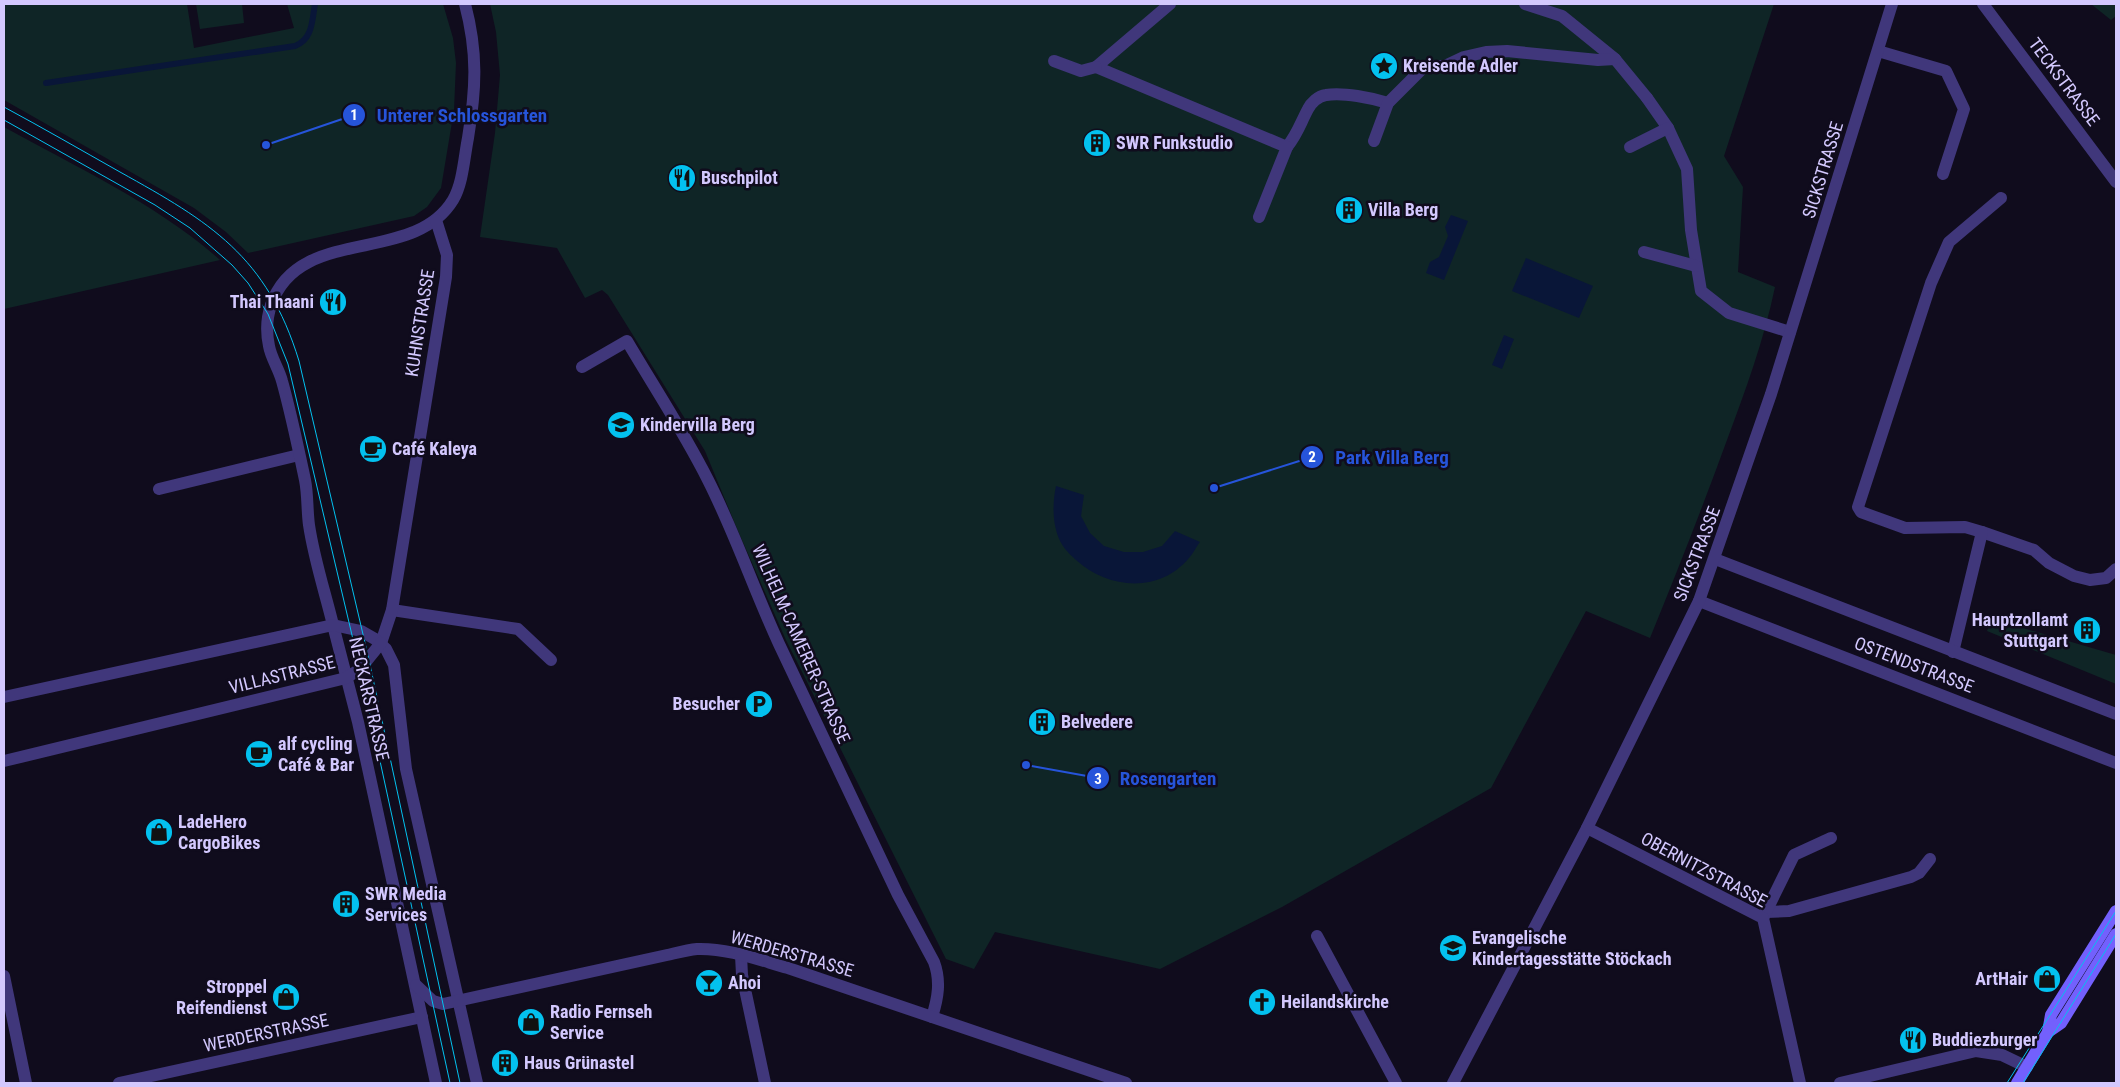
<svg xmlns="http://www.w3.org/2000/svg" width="2120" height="1087" font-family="'Roboto Condensed',sans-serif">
<rect width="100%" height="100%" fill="#100c1d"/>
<g fill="#0f2526">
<polygon points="4,4 187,4 194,48 294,28 287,4 443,4 453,38 456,63 454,110 441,188 427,207 414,216 248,253 226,232 194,208 4,100"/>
<polygon points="196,4 242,4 244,23 200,29"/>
<path d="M490,4H1774L1724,156L1743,187L1738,272L1775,287C1764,340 1746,389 1727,440C1703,506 1677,572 1650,638L1586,611L1491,788L1282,907L1160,969L995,932L974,969L946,959L786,640L738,531L705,451L608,295L602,290L585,298L557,248L480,237L495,133L500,75L496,32Z"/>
<polygon points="2091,4 2116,4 2116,16 2111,20"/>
<path d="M4,127C76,167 157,204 220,260L4,309Z"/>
<polygon points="1992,619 2116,655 2116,684 1987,631"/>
</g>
<g fill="#091638">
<polygon points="1451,215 1468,221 1444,280 1426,273 1430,262 1439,257 1448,236 1445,227"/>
<polygon points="1526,258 1593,286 1579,318 1512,291"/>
<polygon points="1504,335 1514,339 1502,369 1492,365"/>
<path d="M1056,486L1084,495L1081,516L1090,533L1104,546L1124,552H1143L1162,546L1175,531L1200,542C1196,547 1193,554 1189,558C1159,594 1108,589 1076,560C1072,556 1066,551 1063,546C1052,529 1052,505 1056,486Z"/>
</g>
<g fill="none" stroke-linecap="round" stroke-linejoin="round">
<path stroke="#091638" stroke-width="6" d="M46,83L295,46C313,39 312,20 315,4"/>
<g stroke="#40377b" stroke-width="12">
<polyline points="1878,51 1946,71 1964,109 1943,174"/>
<polyline points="1647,98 1668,128 1687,169 1691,230 1701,291 1729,313 1790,332"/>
<path d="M1287,147C1298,133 1300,124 1308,109C1311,103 1318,96 1326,95C1343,92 1372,98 1388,103"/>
<polyline points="1630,147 1668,128"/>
<polyline points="1644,252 1696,266"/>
<path d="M582,367L627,341C654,387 684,432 708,480C735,533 754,590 779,644L898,895L934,962C941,981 938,998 932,1017"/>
<polyline points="159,489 299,455"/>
<polyline points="1982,532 2034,550 2049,563 2074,576 2090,580 2106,578 2116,569"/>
<polyline points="392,610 518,629 551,660"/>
<polyline points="1953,652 1982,532 1965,527 1905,528 1861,512 1858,507 1931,283 1949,242 2001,198"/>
<polyline points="1766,912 1789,911 1911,877 1919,873 1930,859"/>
<polyline points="1763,918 1794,855 1831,838"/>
<polyline points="1317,936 1396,1083"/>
</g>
<g stroke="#40377b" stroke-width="12">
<polyline points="1170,4 1096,67 1287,147 1259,217"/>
<polyline points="1525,4 1562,16 1615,59 1647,98"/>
<polyline points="1983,4 2116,182"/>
<polyline points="1054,61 1081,71 1096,67"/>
<polyline points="1374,141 1388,103 1425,66 1445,66 1464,57 1486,52 1507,51 1598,60 1615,59"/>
<polyline points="1715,559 2116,714"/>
<polyline points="1699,601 2116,763"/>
<path d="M333,625C325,592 314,559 309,525C307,511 308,495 305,480C298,447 291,413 282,381C279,369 271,358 269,346C266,332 267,317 271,305C299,224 413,266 453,200C463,183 464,158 468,138C476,89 478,53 465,4"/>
<polyline points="381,643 392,610 446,277 447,255 436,220"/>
<polyline points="1587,828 1763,918 1800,1083"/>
<polyline points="741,955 742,975 765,1083"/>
<polyline points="4,976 26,1083"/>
<polyline points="119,1083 422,1017"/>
<polyline points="1453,1083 1587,828 1699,601 1771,394 1892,4"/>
<polyline points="1840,1083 1976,1051 2002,1055 2027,1067"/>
</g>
<g stroke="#40377b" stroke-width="12">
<polyline points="333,625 358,722 436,1083"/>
<polyline points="4,697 333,625 361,631 375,639 386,649 394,665 406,769 477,1083"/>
<polyline points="4,761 346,678 360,669 381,643"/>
<path d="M416,985L433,1001L443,1004L667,955C676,953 687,950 697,949C728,948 759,960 788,968L1126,1083"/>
</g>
<g stroke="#7360fd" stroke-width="12">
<polyline points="2048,1032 2051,1015 2116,911"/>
<polyline points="2017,1083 2048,1032 2061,1023 2116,934"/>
</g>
<g stroke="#03c1ef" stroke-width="1">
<path d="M4,107C43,128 81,150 120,172C210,222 267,256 299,361L369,660L460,1083"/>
<polyline points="4,120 155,205 190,228 232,265 248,283 268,314 288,364 360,669 450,1083"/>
<polyline points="2007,1083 2116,911"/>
<polyline points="2023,1083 2116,934"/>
</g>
</g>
<defs>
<symbol id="sight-disc" viewBox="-11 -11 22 22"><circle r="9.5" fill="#03c1ef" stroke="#100c1d"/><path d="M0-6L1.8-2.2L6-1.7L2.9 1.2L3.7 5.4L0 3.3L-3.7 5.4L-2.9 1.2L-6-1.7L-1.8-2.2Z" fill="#111"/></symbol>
<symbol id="building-disc" viewBox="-11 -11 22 22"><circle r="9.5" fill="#03c1ef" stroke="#100c1d"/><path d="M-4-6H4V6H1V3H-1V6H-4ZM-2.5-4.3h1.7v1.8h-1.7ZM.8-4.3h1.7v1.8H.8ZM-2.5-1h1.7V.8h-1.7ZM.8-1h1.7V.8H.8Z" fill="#111"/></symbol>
<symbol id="restaurant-disc" viewBox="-11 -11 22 22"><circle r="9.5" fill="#03c1ef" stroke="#100c1d"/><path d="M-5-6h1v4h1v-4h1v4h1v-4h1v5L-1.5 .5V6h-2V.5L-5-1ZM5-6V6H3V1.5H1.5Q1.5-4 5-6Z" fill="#111"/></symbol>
<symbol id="school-disc" viewBox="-11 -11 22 22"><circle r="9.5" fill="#03c1ef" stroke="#100c1d"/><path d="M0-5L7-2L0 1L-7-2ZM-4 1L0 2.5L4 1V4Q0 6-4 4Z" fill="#111"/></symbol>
<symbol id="cafe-disc" viewBox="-11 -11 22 22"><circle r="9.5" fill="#03c1ef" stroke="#100c1d"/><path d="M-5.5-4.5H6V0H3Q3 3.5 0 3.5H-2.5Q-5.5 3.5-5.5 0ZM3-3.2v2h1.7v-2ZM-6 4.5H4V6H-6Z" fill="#111"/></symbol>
<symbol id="parking-disc" viewBox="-11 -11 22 22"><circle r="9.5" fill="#03c1ef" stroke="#100c1d"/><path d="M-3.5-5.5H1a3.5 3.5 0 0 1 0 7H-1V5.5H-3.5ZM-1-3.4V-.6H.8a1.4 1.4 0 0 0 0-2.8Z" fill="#111"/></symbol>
<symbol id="shop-disc" viewBox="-11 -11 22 22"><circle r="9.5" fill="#03c1ef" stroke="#100c1d"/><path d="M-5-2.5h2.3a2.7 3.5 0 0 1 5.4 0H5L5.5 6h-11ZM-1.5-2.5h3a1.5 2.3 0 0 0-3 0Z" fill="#111"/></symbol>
<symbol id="bar-disc" viewBox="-11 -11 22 22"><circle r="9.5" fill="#03c1ef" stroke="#100c1d"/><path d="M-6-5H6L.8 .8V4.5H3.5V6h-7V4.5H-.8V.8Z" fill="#111"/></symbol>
<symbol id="church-disc" viewBox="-11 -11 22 22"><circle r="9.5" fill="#03c1ef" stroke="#100c1d"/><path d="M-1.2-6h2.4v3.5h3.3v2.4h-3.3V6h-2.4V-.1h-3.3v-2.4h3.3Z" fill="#111"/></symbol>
</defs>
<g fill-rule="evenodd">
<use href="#sight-disc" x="1368" y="50" width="32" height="32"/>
<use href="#building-disc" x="1081" y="127" width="32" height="32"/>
<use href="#restaurant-disc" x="666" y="162" width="32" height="32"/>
<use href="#building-disc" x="1333" y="194" width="32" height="32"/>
<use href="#restaurant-disc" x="317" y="286" width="32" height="32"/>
<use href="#school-disc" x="605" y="409" width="32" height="32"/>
<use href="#cafe-disc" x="357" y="433" width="32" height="32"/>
<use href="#building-disc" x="2071" y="614" width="32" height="32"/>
<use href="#parking-disc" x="743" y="688" width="32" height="32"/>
<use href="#building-disc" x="1026" y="706" width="32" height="32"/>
<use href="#cafe-disc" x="243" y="738" width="32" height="32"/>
<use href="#shop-disc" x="143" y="816" width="32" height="32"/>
<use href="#building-disc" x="330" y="888" width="32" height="32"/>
<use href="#school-disc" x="1437" y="932" width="32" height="32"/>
<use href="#shop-disc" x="2031" y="963" width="32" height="32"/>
<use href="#bar-disc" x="693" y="967" width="32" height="32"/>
<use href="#shop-disc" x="270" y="981" width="32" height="32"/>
<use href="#church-disc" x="1246" y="986" width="32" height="32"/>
<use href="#shop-disc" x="515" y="1006" width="32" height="32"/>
<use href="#restaurant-disc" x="1897" y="1024" width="32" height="32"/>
<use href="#building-disc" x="489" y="1047" width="32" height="32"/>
</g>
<g text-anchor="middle" stroke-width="5" stroke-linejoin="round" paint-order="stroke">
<g font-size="18" font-weight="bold" fill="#d3c8fe" stroke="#100c1d" text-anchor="start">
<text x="1403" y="72">Kreisende Adler</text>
<text x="1116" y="149">SWR Funkstudio</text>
<text x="701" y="184">Buschpilot</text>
<text x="1368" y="216">Villa Berg</text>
<text x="314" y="308" text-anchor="end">Thai Thaani</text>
<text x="640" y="431">Kindervilla Berg</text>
<text x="392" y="455">Café Kaleya</text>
<text x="2068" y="626" text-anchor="end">Hauptzollamt<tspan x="2068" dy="21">Stuttgart</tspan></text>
<text x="740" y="710" text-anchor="end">Besucher</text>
<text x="1061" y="728">Belvedere</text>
<text x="278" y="750">alf cycling<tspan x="278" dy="21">Café &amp; Bar</tspan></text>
<text x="178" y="828">LadeHero<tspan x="178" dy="21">CargoBikes</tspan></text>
<text x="365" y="900">SWR Media<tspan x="365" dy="21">Services</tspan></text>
<text x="1472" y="944">Evangelische<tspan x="1472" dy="21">Kindertagesstätte Stöckach</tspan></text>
<text x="2028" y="985" text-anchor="end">ArtHair</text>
<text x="728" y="989">Ahoi</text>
<text x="267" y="993" text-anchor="end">Stroppel<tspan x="267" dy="21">Reifendienst</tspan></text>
<text x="1281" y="1008">Heilandskirche</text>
<text x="550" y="1018">Radio Fernseh<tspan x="550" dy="21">Service</tspan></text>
<text x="1932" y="1046">Buddiezburger</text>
<text x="524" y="1069">Haus Grünastel</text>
</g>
<g font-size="18" fill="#d3c8fe" stroke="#100c1d">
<text transform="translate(2064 82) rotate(53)" y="6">TECKSTRASSE</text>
<text transform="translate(1823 170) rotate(-73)" y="6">SICKSTRASSE</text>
<text transform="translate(420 323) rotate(-81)" y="6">KUHNSTRASSE</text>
<text transform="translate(1697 554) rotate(-69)" y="6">SICKSTRASSE</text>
<text transform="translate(801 644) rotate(66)" y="6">WILHELM-CAMERER-STRASSE</text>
<text transform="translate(1914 665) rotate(21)" y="6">OSTENDSTRASSE</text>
<text transform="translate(282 675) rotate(-14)" y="6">VILLASTRASSE</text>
<text transform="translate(369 699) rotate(77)" y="6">NECKARSTRASSE</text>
<text transform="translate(1704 870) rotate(28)" y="6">OBERNITZSTRASSE</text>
<text transform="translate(792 954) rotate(16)" y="6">WERDERSTRASSE</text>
<text transform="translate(266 1033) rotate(-12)" y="6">WERDERSTRASSE</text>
</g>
</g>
<path fill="none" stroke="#2654da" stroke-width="2" d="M266 145L354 115M1214 488L1312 457M1026 765L1098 778"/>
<g fill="#2654da" stroke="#100c1d" stroke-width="2">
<circle cx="266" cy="145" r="5"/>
<circle cx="1214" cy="488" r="5"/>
<circle cx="1026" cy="765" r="5"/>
<circle cx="354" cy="115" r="12"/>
<circle cx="1312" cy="457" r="12"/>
<circle cx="1098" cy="778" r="12"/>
</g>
<g font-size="15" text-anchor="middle" font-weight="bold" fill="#fff">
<text x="354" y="120">1</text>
<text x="1312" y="462">2</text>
<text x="1098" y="784">3</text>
</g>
<g font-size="19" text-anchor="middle" font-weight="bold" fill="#2654da" stroke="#100c1d" stroke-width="5" stroke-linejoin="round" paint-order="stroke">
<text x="462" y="122">Unterer Schlossgarten</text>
<text x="1392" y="464">Park Villa Berg</text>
<text x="1168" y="785">Rosengarten</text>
</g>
<rect width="2120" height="1087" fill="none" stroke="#d3c8fe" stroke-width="10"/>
</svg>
